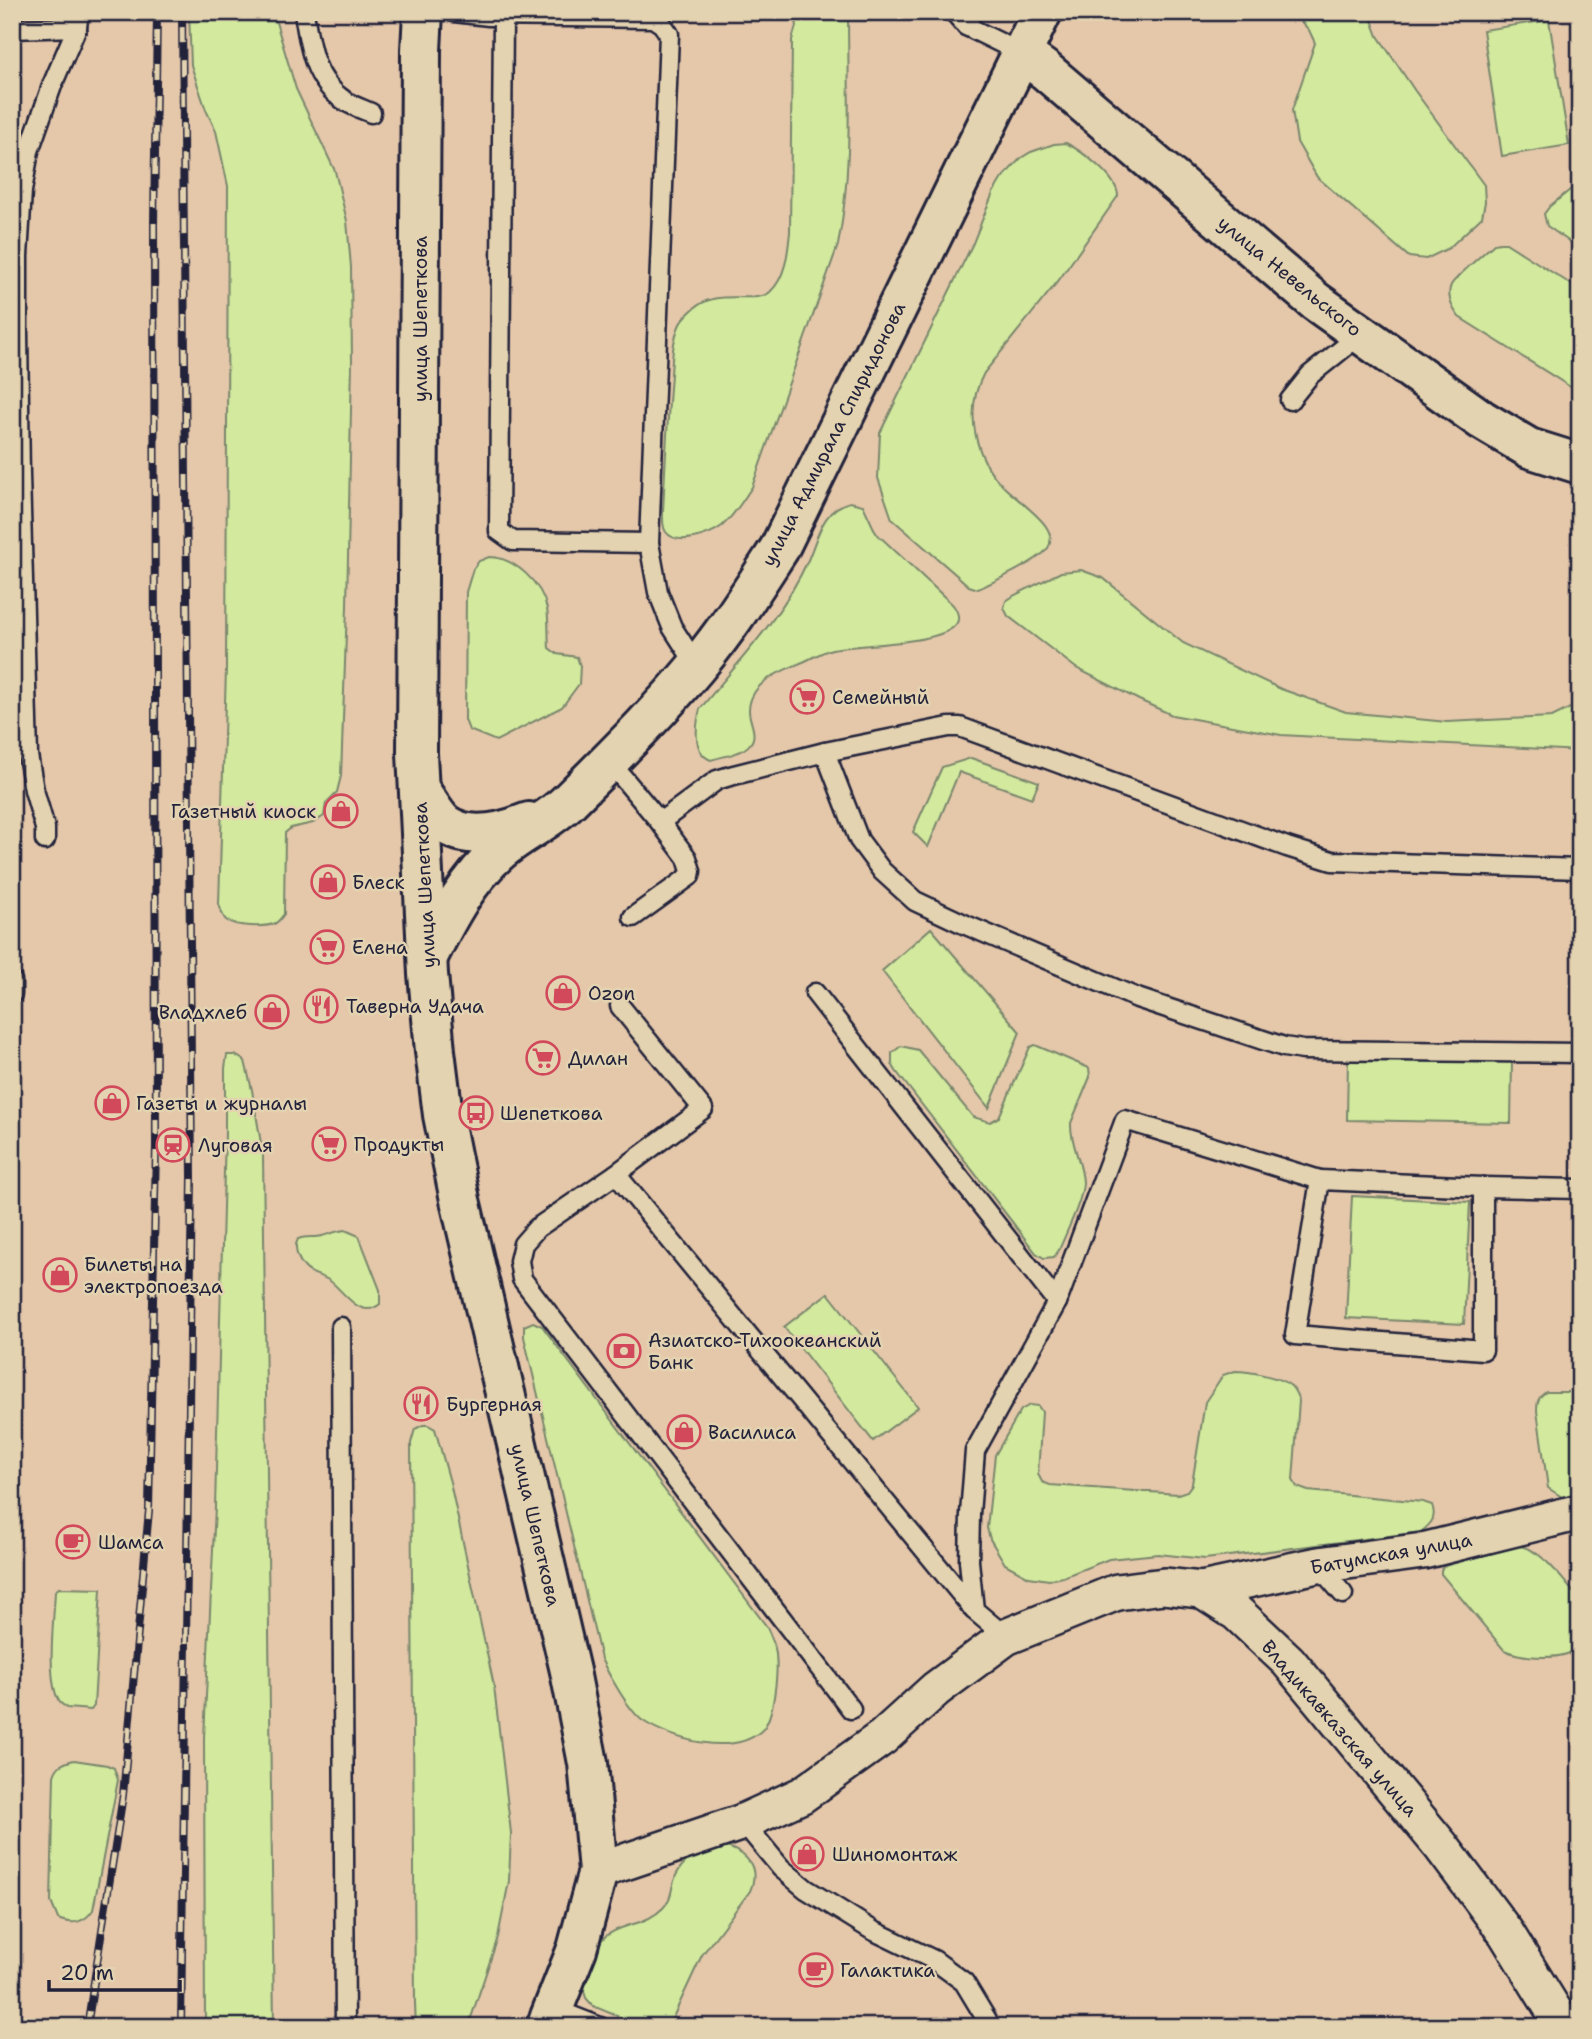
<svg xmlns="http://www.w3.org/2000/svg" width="1592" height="2039" font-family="'Shantell Sans',sans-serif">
<rect width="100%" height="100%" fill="#e5c8aa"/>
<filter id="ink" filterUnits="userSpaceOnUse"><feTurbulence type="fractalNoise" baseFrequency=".0143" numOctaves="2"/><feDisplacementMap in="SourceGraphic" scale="14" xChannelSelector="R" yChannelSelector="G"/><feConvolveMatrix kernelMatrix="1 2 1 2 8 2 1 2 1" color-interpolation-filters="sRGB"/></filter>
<g filter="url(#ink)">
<g fill="#d2e99e" stroke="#7a866c" stroke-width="2">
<path d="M189,12H273L296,89L335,171L347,221L351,267L352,361L347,606L341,776L337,792L326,803L324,816L313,823L291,828L285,833L284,914C281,918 280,920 276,923C266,928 235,927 226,920C222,916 221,910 219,904L226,669L228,186L216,131L206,110L191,65Z"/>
<path d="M803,12H848C848,89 853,169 838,245L752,487C743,500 734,516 722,526C710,535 677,547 666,532C662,527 663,517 663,511C665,470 667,429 670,388C672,367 671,343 680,324C682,320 686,316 690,312C716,285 754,306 770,292C786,277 788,252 790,232L792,40L798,19Z"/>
<polygon points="1292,12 1369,12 1378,36 1415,91 1484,185 1485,202 1482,217 1449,248 1426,259 1409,257 1317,177 1297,142 1292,110 1315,43 1309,30"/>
<polygon points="1549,20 1569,145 1502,156 1483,30"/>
<path d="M1066,143C1082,151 1118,178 1118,196L1059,280L984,373C964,410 974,458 1004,487C1015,498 1040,515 1047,528C1051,534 1052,542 1048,548C1040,561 993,582 978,589L969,586L892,519L878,478L880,433L973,243L993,193L1002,178L1021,158L1031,152L1054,144Z"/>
<polygon points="1580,182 1580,249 1547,226 1544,214 1550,206"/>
<path d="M1500,243H1506L1580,290V393L1459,317C1452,308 1446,297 1451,285C1455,278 1486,251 1494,244Z"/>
<path d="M850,502L863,505L876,533L953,605C956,609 959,614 958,620C953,645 854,644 832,649C822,652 812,658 803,662C782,671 751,681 749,709C748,720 759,734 750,744C742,754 723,756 711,760C692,753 696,725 700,709C738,662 783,616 808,560C818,537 822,509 850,502Z"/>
<path d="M489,557C515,557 542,584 547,609C549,621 548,635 549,648L557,654L577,657L580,666L579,684L562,707L496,741L469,730L465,720L466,592L473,569L479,561Z"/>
<polygon points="1081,570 1103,578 1183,643 1281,689 1346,712 1447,722 1552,717 1580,703 1580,751 1281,735 1172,715 1139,700 1076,668 1008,616 1004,608 1006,601 1015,595 1061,572"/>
<polygon points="971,758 1039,782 1032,798 959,772 928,847 913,832 942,767"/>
<polygon points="931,928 1020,1032 989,1108 882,971"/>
<path d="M1035,1045L1089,1068L1090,1077L1071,1123C1070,1143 1082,1162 1083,1182C1083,1200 1066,1233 1059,1250L1054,1257L1044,1258L1036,1253L896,1071L892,1064V1053L901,1046L918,1050L973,1117L990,1122L999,1117L1030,1047Z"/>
<polygon points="227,1055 235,1055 245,1061 252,1090 263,1155 274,2027 205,2027 204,1738 215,1507 225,1133 225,1068"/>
<polygon points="1348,1058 1512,1061 1511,1123 1347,1120"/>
<polygon points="1352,1196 1470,1202 1464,1324 1346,1318"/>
<path d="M345,1230L359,1236L380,1290V1304C360,1321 344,1291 330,1281C323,1276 312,1275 306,1269C298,1261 293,1248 298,1239C306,1236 314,1238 322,1236C331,1234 334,1231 345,1230Z"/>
<polygon points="828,1293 918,1407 873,1441 784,1327"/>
<path d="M533,1322L542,1326L767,1627C770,1634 773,1641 775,1648C779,1666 775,1719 761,1731C732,1757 671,1739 643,1721C629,1711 609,1675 601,1659L524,1337V1326Z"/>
<path d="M1235,1371C1248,1371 1281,1377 1291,1386C1295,1390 1297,1395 1299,1401L1293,1480L1297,1487L1308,1491L1423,1502L1432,1505C1437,1518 1431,1524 1421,1532L1205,1559L1158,1554L1109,1559L1063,1577L1049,1580L1029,1577L1005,1564L990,1539L987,1528L995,1455L1021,1410L1030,1405L1038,1406L1042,1412L1038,1474L1042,1482L1050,1485L1178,1494L1187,1491L1192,1484L1205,1402L1223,1375Z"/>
<path d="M1546,1392H1580V1495L1562,1497L1548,1488L1537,1411C1537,1402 1538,1397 1546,1392Z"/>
<polygon points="423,1425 428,1425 435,1429 450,1482 494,1686 511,1833 509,1881 498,1937 468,2027 416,2027 415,2004 411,1443 415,1429"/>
<path d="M1519,1546C1543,1549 1564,1582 1580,1600V1646C1566,1662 1522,1658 1504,1650L1441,1574V1570L1444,1566Z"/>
<path d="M59,1588L101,1589L94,1706L91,1710L67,1708C64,1706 61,1704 59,1701C46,1680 54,1617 55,1591Z"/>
<path d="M74,1760L107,1765L114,1768L118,1780L93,1910C84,1923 73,1925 58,1919L51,1902L54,1776C57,1765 63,1763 74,1760Z"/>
<path d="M727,1847C748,1854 760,1868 750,1891L702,1955L669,2026L643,2027L593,2006L586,1998L584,1991C585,1982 588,1973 590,1965C598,1939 604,1933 630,1925C643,1922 653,1918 663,1908C670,1901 671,1893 673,1884C680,1857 702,1849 727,1847Z"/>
</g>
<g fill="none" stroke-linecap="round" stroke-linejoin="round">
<defs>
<g id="service">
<path d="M304,12C309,46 314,81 345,101C353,106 362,109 371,113"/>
<polyline points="454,12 489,16 653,18 662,24 669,34 649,543 658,592 672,627 697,666"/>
<polyline points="954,12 966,26"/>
<polyline points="972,12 966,26 1021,53"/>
<polyline points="503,16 499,531 513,541 649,543"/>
<polyline points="12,29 77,27"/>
<polyline points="1290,400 1310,375 1361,334"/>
<polyline points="825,752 859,840 882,871 915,901 966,925 1137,998 1284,1047 1303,1050 1580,1053"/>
<polyline points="609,761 660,822 687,858 691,871 690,876 633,917"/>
<polyline points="660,822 717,780 730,776 825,752 949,727 960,727 1287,847 1332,861 1580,869"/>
<polyline points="45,840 45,828 34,790 28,755 20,475 18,333 18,256 22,191 29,151 53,83 77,27 79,12"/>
<polyline points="12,981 12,994"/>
<polyline points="815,993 1057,1302"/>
<polyline points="620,1006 703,1109 616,1174 537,1228 523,1244 519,1261 522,1279 851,1709"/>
<polyline points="616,1174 974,1610 1006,1637"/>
<polyline points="1320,1180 1483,1187"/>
<polyline points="341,1327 345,2027"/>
<polyline points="1318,1565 1343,1594"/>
<polyline points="974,1610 969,1561 970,1514 975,1451 1057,1302 1125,1120 1320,1180 1295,1335 1483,1350 1483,1187 1580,1189"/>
<polyline points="743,1822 781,1868 806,1889 872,1930 934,1960 964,1982 987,2020"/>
<polyline points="554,2009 600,2027"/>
</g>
<g id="minor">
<polyline points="1201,1590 1318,1565 1423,1551 1580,1512"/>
<polyline points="598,1871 743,1822 802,1795 883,1737 936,1689 1006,1637 1117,1592 1164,1586 1201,1590 1237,1613 1288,1661 1441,1846 1506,1933 1564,2027"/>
</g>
<g id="secondary">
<polyline points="423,12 421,50 417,753 428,974 435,1051 443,1115 460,1200 570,1671 588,1763 598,1871 577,1949 546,2027"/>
<polyline points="1021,53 1046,71 1315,301 1482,420 1529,448 1580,464"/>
<path d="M419,789C427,799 435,816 445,824C469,841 504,832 529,822"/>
<path d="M429,955C448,917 468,879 500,851C522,832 549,821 569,801C613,757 658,713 697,666C728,629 753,589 779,549L1042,12"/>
</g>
</defs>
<use href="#service" stroke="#22223b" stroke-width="23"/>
<use href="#minor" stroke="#22223b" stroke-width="40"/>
<use href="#secondary" stroke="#22223b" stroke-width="44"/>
<use href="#service" stroke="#e4d3b0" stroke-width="18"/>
<use href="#minor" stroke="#e4d3b0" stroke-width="35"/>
<use href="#secondary" stroke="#e4d3b0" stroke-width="38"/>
<defs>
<g id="rail">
<polyline points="87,2027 123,1795 149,1510 156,1145 154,224 157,12"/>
<polyline points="181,2027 192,1177 182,12"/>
</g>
</defs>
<use href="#rail" stroke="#22223b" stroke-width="8"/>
<use href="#rail" stroke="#e4d3b0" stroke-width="5" stroke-dasharray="16" stroke-linecap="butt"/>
</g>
</g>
<defs>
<symbol id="supermarket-ring" viewBox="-11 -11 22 22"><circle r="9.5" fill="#e4d3b0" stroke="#d1495b" stroke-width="1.5"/><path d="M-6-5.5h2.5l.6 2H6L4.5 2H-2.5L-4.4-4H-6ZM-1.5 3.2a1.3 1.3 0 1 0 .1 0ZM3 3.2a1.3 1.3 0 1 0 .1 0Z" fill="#d1495b"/></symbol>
<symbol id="shop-ring" viewBox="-11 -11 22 22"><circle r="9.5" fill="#e4d3b0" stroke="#d1495b" stroke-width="1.5"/><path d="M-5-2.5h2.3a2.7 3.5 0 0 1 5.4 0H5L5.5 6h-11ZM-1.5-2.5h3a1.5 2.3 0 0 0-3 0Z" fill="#d1495b"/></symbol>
<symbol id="restaurant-ring" viewBox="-11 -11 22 22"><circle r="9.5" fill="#e4d3b0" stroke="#d1495b" stroke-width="1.5"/><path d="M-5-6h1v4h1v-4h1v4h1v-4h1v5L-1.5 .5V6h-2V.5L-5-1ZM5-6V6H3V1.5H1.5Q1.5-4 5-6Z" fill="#d1495b"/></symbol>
<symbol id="bus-ring" viewBox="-11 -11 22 22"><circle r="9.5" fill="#e4d3b0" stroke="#d1495b" stroke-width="1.5"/><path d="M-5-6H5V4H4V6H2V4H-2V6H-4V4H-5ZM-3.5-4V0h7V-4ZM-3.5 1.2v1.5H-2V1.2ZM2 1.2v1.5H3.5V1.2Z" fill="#d1495b"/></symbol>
<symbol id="station-ring" viewBox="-11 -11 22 22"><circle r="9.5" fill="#e4d3b0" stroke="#d1495b" stroke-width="1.5"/><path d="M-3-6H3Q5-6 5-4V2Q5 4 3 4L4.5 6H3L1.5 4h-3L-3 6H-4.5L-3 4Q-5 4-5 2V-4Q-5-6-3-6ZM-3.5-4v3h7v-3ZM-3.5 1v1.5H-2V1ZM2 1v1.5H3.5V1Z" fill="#d1495b"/></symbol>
<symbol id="bank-ring" viewBox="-11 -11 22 22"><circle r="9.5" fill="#e4d3b0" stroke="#d1495b" stroke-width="1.5"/><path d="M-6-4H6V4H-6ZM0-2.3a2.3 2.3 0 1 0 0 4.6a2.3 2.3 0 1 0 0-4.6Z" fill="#d1495b"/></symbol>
<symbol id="cafe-ring" viewBox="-11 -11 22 22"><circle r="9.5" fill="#e4d3b0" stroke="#d1495b" stroke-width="1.5"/><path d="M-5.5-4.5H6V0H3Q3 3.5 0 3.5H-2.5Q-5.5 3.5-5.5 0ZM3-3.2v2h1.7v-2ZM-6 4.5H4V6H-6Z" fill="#d1495b"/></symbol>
</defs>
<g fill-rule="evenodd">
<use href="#supermarket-ring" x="788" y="678" width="38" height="38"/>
<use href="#shop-ring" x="322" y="792" width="38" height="38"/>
<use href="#shop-ring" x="309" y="863" width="38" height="38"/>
<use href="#supermarket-ring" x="308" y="928" width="38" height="38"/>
<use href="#shop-ring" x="544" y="974" width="38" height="38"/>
<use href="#restaurant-ring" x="302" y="987" width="38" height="38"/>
<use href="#shop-ring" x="253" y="993" width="38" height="38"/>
<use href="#supermarket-ring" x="524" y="1039" width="38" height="38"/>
<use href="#shop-ring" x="93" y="1084" width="38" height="38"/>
<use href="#bus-ring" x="457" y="1094" width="38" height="38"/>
<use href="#supermarket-ring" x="310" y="1125" width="38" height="38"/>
<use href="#station-ring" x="154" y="1126" width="38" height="38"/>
<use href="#shop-ring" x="41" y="1256" width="38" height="38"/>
<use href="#bank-ring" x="605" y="1332" width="38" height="38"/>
<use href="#restaurant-ring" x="402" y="1385" width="38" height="38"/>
<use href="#shop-ring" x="665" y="1413" width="38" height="38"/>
<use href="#cafe-ring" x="54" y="1523" width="38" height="38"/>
<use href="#shop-ring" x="788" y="1835" width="38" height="38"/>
<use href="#cafe-ring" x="797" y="1951" width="38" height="38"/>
</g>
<g text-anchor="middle" stroke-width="5" stroke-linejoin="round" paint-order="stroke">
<g font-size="19" fill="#22223b" stroke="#e4d3b0">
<text transform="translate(1290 276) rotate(39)" y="7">улица Невельского</text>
<text transform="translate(420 319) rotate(-90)" y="7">улица Шепеткова</text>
<text transform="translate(833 434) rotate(-63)" y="7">улица Адмирала Спиридонова</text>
<text transform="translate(424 885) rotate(-93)" y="7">улица Шепеткова</text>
<text transform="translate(536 1525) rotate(77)" y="7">улица Шепеткова</text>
<text transform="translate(1391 1553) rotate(-10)" y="7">Батумская улица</text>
<text transform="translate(1340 1728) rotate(49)" y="7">Владикавказская улица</text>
</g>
<g font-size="19" fill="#22223b" stroke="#e4d3b0" text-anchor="start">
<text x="832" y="704">Семейный</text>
<text x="316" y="818" text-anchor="end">Газетный киоск</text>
<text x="352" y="889">Блеск</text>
<text x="352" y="954">Елена</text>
<text x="588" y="1000">Ozon</text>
<text x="346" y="1013">Таверна Удача</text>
<text x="247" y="1019" text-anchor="end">Владхлеб</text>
<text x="568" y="1065">Дилан</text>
<text x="136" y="1110">Газеты и журналы</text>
<text x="500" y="1120">Шепеткова</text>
<text x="354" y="1151">Продукты</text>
<text x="198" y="1152">Луговая</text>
<text x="84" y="1271">Билеты на<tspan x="84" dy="22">электропоезда</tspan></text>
<text x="648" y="1347">Азиатско-Тихоокеанский<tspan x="648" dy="22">Банк</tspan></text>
<text x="446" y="1411">Бургерная</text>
<text x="708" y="1439">Василиса</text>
<text x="98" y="1549">Шамса</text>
<text x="832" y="1861">Шиномонтаж</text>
<text x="840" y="1977">Галактика</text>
</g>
</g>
<rect width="1592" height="2039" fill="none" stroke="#e4d3b0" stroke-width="42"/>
<rect x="21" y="21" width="1550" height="1997" fill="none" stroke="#22223b" stroke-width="2.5" filter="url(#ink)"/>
<path d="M49 1980v10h131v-10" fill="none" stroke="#22223b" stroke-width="3.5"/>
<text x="60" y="1980" font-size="21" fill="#22223b" stroke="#e4d3b0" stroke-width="5" paint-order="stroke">20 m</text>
</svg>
